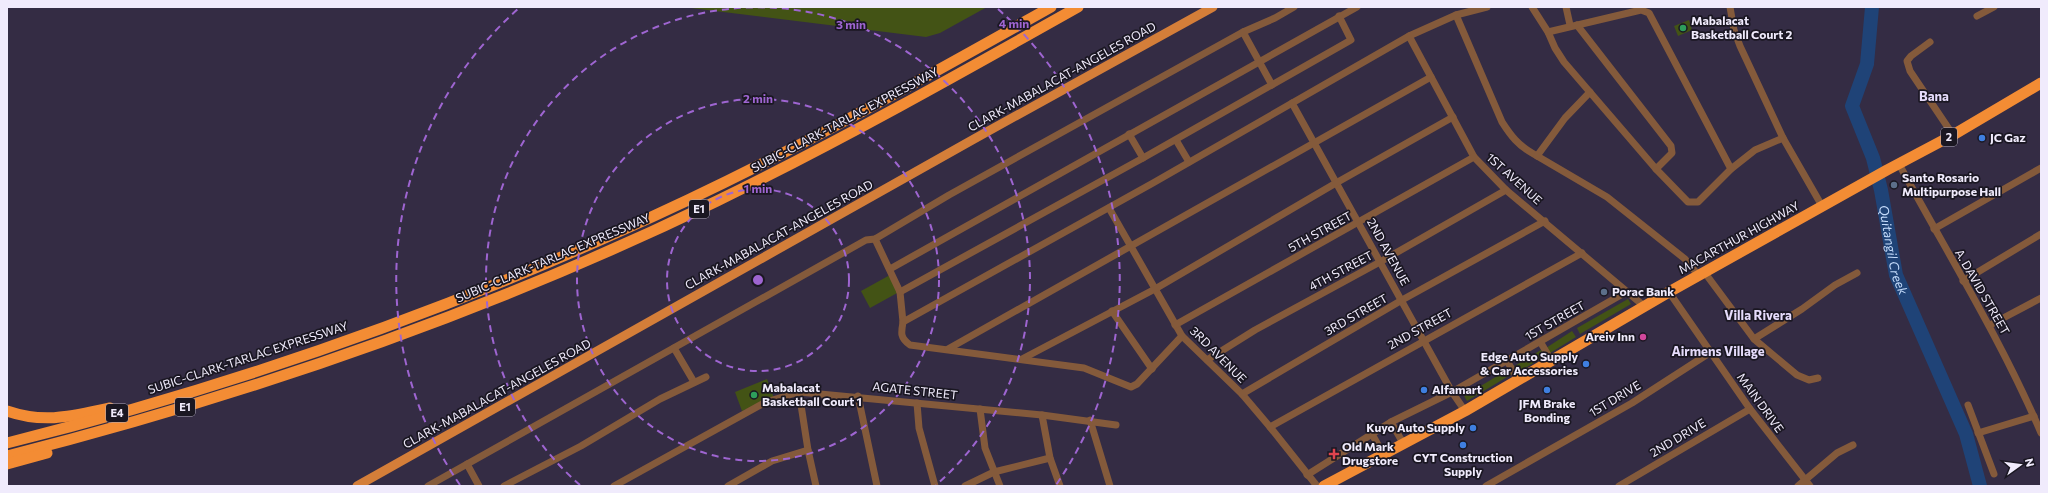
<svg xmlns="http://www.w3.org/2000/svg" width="2048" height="493" font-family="Commissioner,sans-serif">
<rect width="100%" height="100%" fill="#342c44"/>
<g fill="#435315">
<polygon points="683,7 987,7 940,33 926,37"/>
<polygon points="1689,20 1692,30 1678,36 1674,26"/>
<polygon points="890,275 899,292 870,308 861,291"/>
<polygon points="1628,299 1631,304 1580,334 1577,328"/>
<polygon points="1572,331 1576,337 1550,353 1546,348"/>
<polygon points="1541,350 1545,356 1517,373 1513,367"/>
<polygon points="1509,369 1512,374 1467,401 1464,396"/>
<polygon points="767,379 774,398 742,411 735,392"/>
</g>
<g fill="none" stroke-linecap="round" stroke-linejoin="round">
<path stroke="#1f4377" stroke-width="14" id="s1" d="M1872,7L1867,64L1852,106L1873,158L1881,190L1896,275L1966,434L1980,486"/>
<g stroke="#845a3b" stroke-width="7">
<polyline points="1532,7 1548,32 1555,48 1564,62 1656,169 1688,202 1698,202 1731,169 1755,150 1783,138"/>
<polyline points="1566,7 1570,25"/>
<polyline points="1730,7 1734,30 1740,46 1783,138 1822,206"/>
<path d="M1456,15L1502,122C1511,136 1518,145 1532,153L1607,197L1685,259L1699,276"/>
<polyline points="1977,16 1994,7"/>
<polyline points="1577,25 1671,146 1672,153 1656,169"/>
<polyline points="1243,32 1272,85"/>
<polyline points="1548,32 1641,10 1649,13 1731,169"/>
<polyline points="1409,36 1474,157 1506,190 1644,306"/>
<polyline points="1930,42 1911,56 1907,61 1910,71 1953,135"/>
<polyline points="1292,103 1452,392 1465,411"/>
<polyline points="1129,134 1143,158"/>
<polyline points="1176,140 1189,162"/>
<polyline points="1537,156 1565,118 1590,92"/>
<path d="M1899,164C1947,253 2001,339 2041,433"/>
<polyline points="1109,208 1182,336 1242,394 1270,427 1317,486"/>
<polyline points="1934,229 2041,168"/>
<polyline points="875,239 900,292 903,322"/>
<polyline points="890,269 1357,7"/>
<polyline points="1705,273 1754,339 1797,375 1809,380 1818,378"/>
<polyline points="1963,281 2041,234"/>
<polyline points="900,292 1143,158 1351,40 1339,16"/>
<polyline points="1669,292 1750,409 1810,486"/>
<polyline points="1112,311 1152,369"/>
<polyline points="1175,325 1474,157"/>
<polyline points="1990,325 2041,298"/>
<path d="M1182,336L1137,384L1131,387L1084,368L910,345C900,338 901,333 903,322L1153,183L1409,36L1456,15L1487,7"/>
<polyline points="1754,339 1802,309 1835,285 1857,273"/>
<polyline points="1541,343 1551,360"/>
<polyline points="674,348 694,382"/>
<polyline points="948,349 1431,77"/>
<polyline points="1022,359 1155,289 1336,183 1453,117"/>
<polyline points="1207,360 1255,330 1380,262 1506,190"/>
<polyline points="1507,361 1518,379"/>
<polyline points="799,392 808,450 816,486"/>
<polyline points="1242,394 1402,300 1545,221"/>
<polyline points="858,396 877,486"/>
<polyline points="917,403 919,428 935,486"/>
<polyline points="1968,405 1994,474"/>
<polyline points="980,409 985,448 1000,486"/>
<polyline points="1042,415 1050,458 1060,486"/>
<polyline points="1090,420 1110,486"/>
<polyline points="1391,422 1403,443"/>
<polyline points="1270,427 1582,253"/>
<polyline points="1978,433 2034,416"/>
<polyline points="1372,434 1383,454"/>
<polyline points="467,464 479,486"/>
<polyline points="1307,475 1391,422 1452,392 1626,292"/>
<polyline points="428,486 866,240 875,239 949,195 1243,32 1275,18 1294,7"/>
<polyline points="504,486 581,446 660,399 706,377"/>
<polyline points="614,486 766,402 799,392 1042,415 1116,425"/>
<polyline points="728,486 772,461 808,450"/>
<polyline points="965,486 994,472 1050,458"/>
<polyline points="1486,486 1632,403 1711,352"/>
<polyline points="1619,486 1750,409"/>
<polyline points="1798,486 1837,453 1853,445"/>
</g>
<polyline stroke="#d47e39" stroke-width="9" points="357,486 974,139 1213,7"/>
<g stroke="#f38c34" stroke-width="11">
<path d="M7,411C45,424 72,416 110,408"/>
<path d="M7,443C215,391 420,321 616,233C766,167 909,87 1051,7"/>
<path d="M7,456C251,394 490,311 717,201C840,141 959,74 1078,7"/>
<polyline points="7,464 47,453"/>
<polyline points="1324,486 1465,411 1669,292 1887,170 1953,135 2041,83"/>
</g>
</g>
<g fill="none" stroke="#9e65d1" stroke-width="2" stroke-dasharray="7 5">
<circle cx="758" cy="280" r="91"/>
<circle cx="758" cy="280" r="181"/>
<path d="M580 485A272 272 0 1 1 936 485"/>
<path d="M460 485A362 362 0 0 1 518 9M998 9A362 362 0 0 1 1056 485"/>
</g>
<g fill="#2e9e5b" stroke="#1a1722" stroke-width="1.5">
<circle cx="1683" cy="28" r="4"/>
<circle cx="754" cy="395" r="4"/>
</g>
<g fill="#3f7fe0" stroke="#1a1722" stroke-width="1.5">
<circle cx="1982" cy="138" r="4"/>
<circle cx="1586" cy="364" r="4"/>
<circle cx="1424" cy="390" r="4"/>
<circle cx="1547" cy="390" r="4"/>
<circle cx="1473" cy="428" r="4"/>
<circle cx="1463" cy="445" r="4"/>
</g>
<g fill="#5c6f8a" stroke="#1a1722" stroke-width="1.5">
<circle cx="1894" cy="185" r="4"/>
<circle cx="1604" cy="292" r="4"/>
</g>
<circle fill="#d1479c" stroke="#1a1722" stroke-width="1.5" cx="1643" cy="337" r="4"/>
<path fill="#e0444e" stroke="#1a1722" stroke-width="1.5" d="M1332 448h4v4h4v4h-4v4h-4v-4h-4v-4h4z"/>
<g text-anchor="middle" stroke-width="3.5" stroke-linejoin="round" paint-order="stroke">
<g fill="#1a1722" stroke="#b0abbb" stroke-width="1">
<rect x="1941" y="128" width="16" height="18" rx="3"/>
<rect x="689" y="200" width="20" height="18" rx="3"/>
<rect x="175" y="398" width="20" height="18" rx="3"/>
<rect x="106" y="404" width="22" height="18" rx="3"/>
</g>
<g font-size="11" font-weight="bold" fill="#f0ebfc">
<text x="1949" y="141">2</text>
<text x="699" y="213">E1</text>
<text x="185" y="411">E1</text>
<text x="117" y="417">E4</text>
</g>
<g font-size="12" font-weight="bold" fill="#f0ebfc" stroke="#1a1722" text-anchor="start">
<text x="1691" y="25">Mabalacat<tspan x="1691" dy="14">Basketball Court 2</tspan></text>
<text x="1990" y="142">JC Gaz</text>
<text x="1902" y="182">Santo Rosario<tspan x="1902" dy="14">Multipurpose Hall</tspan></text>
<text x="1612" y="296">Porac Bank</text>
<text x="1635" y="341" text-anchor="end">Areiv Inn</text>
<text x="1578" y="361" text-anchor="end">Edge Auto Supply<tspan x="1578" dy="14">&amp; Car Accessories</tspan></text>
<text x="762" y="392">Mabalacat<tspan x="762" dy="14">Basketball Court 1</tspan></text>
<text x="1432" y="394">Alfamart</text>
<text x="1547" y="408" text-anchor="middle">JFM Brake<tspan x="1547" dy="14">Bonding</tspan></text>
<text x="1465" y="432" text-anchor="end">Kuyo Auto Supply</text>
<text x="1342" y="451">Old Mark<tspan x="1342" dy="14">Drugstore</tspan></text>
<text x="1463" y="462" text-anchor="middle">CYT Construction<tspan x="1463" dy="14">Supply</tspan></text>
</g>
<g font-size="12" fill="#f0ebfc" stroke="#1a1722">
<text transform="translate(1062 77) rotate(-29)" y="4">CLARK-MABALACAT-ANGELES ROAD</text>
<text transform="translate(845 120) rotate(-28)" y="4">SUBIC-CLARK-TARLAC EXPRESSWAY</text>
<text transform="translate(1514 179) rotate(42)" y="4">1ST AVENUE</text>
<text transform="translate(1320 232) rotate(-29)" y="4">5TH STREET</text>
<text transform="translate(779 235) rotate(-29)" y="4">CLARK-MABALACAT-ANGELES ROAD</text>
<text transform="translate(1739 238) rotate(-29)" y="4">MACARTHUR HIGHWAY</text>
<text transform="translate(1388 252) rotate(61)" y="4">2ND AVENUE</text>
<text transform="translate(553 258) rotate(-23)" y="4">SUBIC-CLARK-TARLAC EXPRESSWAY</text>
<text transform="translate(1341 271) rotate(-28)" y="4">4TH STREET</text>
<text transform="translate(1982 292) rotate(60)" y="4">A. DAVID STREET</text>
<text transform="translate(1356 315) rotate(-30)" y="4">3RD STREET</text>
<text transform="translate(1555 321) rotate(-30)" y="4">1ST STREET</text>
<text transform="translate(1420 329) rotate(-29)" y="4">2ND STREET</text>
<text transform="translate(1218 355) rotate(45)" y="4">3RD AVENUE</text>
<text transform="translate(248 358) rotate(-18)" y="4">SUBIC-CLARK-TARLAC EXPRESSWAY</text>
<text transform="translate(915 391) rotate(6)" y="4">AGATE STREET</text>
<text transform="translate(497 394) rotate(-29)" y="4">CLARK-MABALACAT-ANGELES ROAD</text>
<text transform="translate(1615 399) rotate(-31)" y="4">1ST DRIVE</text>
<text transform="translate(1760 403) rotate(54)" y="4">MAIN DRIVE</text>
<text transform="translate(1678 438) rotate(-31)" y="4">2ND DRIVE</text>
</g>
<g font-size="13" font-weight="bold" fill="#e6dcfc" stroke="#1a1722">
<text x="1934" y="101">Bana</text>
<text x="1758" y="320">Villa Rivera</text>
<text x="1718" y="356">Airmens Village</text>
</g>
<g font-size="13" font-style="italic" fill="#c3dafa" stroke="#1a1722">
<text dy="5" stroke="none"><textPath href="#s1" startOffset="252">Quitangil Creek</textPath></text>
</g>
</g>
<circle cx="758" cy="280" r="6" fill="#9e65d1" stroke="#1a1722" stroke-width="2"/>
<g font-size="12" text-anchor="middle" font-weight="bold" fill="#9e65d1" stroke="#1a1722" stroke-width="3.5" stroke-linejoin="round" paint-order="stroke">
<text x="1014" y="28">4 min</text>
<text x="851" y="29">3 min</text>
<text x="758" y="103">2 min</text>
<text x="758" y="193">1 min</text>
</g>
<rect width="2048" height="493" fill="none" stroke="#f0ebfc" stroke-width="16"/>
<g transform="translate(2020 465) rotate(76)" stroke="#1a1722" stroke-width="3" paint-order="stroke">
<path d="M0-3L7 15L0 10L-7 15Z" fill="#f0ebfc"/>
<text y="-6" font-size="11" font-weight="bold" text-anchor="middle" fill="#f0ebfc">N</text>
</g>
</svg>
